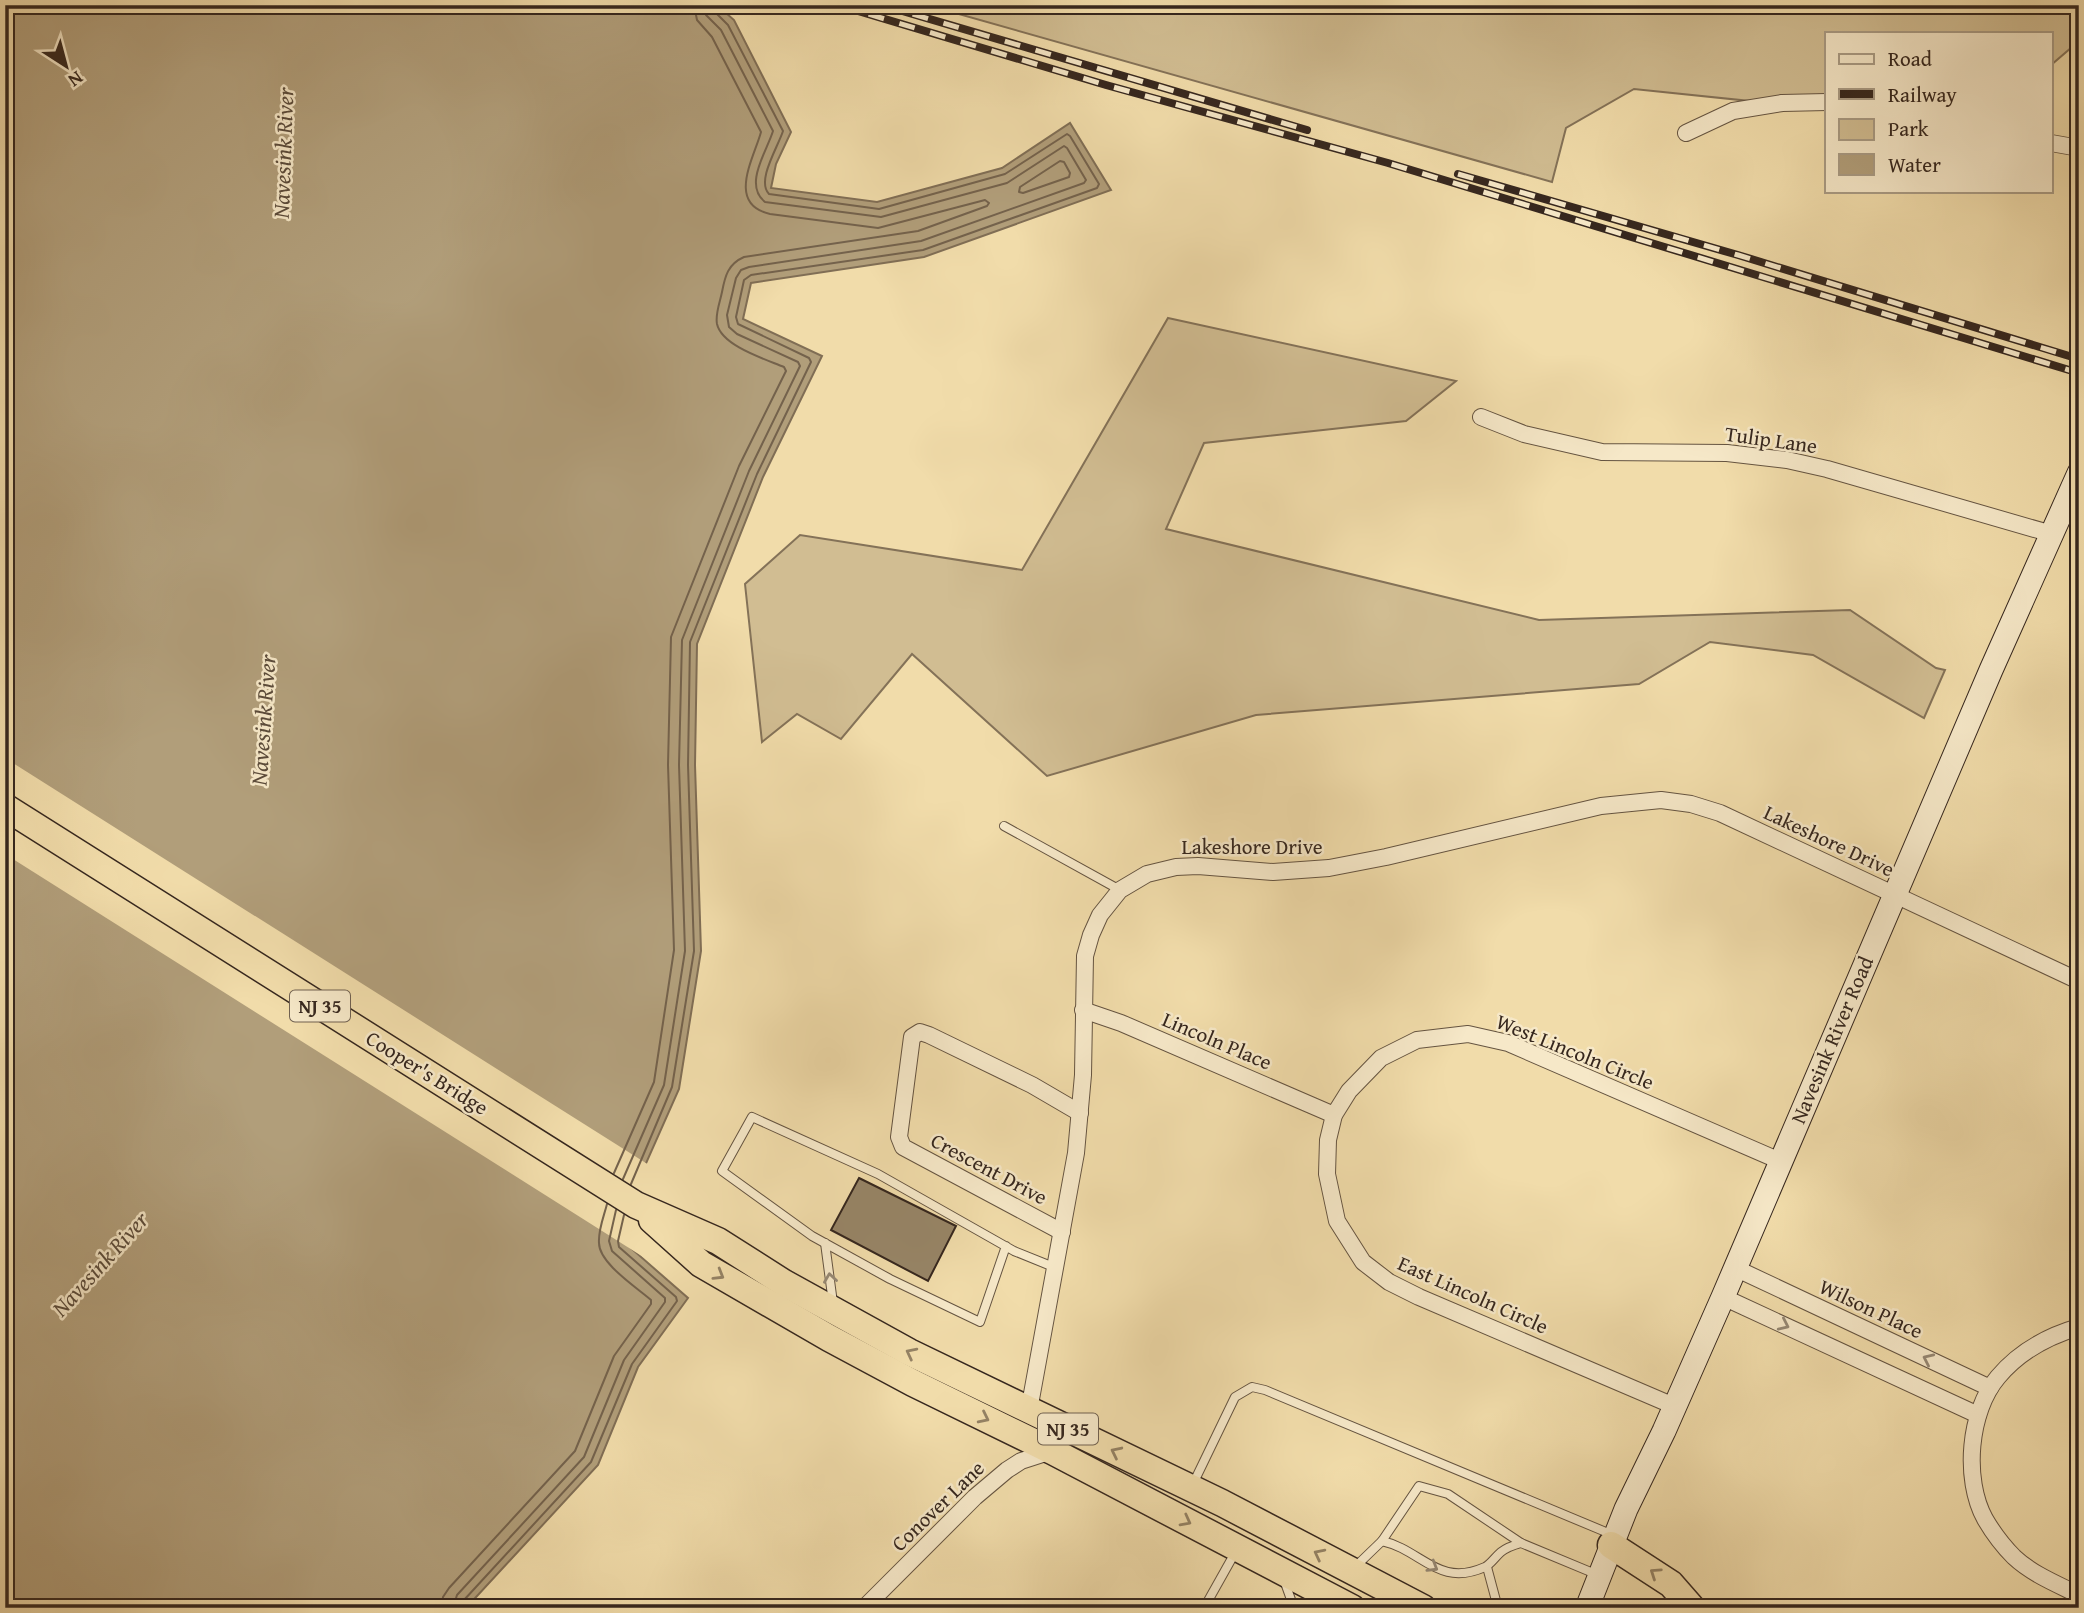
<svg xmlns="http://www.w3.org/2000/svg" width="2084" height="1613" font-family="'Gentium Book Plus',serif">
<rect width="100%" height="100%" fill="#f1dcaa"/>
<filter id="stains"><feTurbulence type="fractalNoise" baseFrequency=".00286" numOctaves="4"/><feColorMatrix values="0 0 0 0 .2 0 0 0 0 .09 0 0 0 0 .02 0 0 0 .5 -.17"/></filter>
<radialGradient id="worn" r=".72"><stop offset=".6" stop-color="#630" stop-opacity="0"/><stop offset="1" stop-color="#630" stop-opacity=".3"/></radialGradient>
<g fill="#d1bd92" stroke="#847258" stroke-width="2">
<polygon points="927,5 2079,5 2079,41 2051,65 2051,33 1827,33 1827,109 1634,89 1566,128 1552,182"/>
<polygon points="1168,318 1456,381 1406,421 1204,443 1166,529 1539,620 1850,610 1936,668 1945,670 1924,718 1813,655 1710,642 1639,684 1256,715 1047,776 912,654 841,739 797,714 762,742 745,584 800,535 1022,570"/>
</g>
<polygon fill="#b19e7a" stroke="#806e55" stroke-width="2" points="5,5 717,5 734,20 791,132 776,164 771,188 877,202 1002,168 1070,123 1111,190 924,257 751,283 743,319 822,356 763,477 697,644 695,765 701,951 679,1089 639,1179 625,1243 688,1298 638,1367 598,1465 466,1608 5,1608"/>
<polygon fill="#f1dcaa" points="5,758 649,1165 643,1181 629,1242 648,1260 5,854"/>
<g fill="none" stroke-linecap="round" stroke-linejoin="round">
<g stroke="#74624c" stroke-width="2">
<polygon points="1060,161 1064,162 1070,173 1069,177 1023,193 1019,192 1020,187"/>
<path d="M614,1173L654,1082L674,950L668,765L671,637L739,466L786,371L784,367C765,359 722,346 717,324C715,314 720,302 722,292C725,276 728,264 744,257L918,231L987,206L989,203L985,200L878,228L770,214C726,204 754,158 761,132L712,37L697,20L694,5"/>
<path d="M623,1179L664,1085L685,951L679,765L682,640L749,471L800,366L798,362L737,334L729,327L727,315L736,278L741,270L749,267L921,241L1084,183L1086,180L1067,148L1064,146L1007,183L881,217L765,202C743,185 767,151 773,131L721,30L706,15L704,5"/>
<path d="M631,1184L672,1087L694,951L688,765L690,642L757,474L811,362L809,358L738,324L736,317L744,280L751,275L923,250L1097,188L1099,184L1070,136L1067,134L1005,174L879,209L769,194C756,181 778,147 783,131L728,25L715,12L713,5"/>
<path d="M442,1608L443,1597L449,1588L575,1451L614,1356L651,1304V1300C636,1287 599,1263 599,1243C598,1230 604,1216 607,1204"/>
<polyline points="453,1608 457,1595 584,1457 624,1360 665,1302 665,1298 612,1251 609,1241 616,1210"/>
<polyline points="462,1608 464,1600 591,1462 632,1364 677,1301 676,1297 619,1247 618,1241 624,1215"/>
</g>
</g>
<polygon fill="#978567" stroke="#36271e" stroke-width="2" points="859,1178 956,1226 928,1281 831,1230"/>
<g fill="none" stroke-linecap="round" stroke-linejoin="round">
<defs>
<g id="service">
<polyline points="1004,826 1120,890"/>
<polyline points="825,1243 833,1303"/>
<polyline points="1006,1246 980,1322 890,1279 812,1236 722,1171 752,1117 878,1174 1014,1251 1056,1268"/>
<polyline points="1192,1486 1235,1397 1252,1387 1265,1390 1613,1535"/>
<path d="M1382,1541C1422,1550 1438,1588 1485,1567C1491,1564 1495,1557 1501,1552C1506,1548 1514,1545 1521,1543L1598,1575"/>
<polyline points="1355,1567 1382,1541 1419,1486 1448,1494 1521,1543"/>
<polyline points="1487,1567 1498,1608"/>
<polyline points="1284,1580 1294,1608"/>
<polyline points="1204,1608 1236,1551"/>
</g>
<g id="minor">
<polyline points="1686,133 1733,111 1782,103 1827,102"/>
<polyline points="2051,143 2079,148"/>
<polyline points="1481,417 1524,434 1602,452 1727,453 1787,460 1827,469 2052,534"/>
<polyline points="1083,1010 1121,1023 1334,1115"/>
<polyline points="1062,1232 903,1147 899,1137 912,1037 920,1032 929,1035 1032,1085 1080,1113"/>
<polyline points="1735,1268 1990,1388"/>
<polyline points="1723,1297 1978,1415"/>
<path d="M2079,1327C2048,1336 2019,1352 1998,1377C1969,1411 1963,1479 1985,1519C1992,1531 2004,1547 2014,1557C2032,1574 2057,1584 2079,1595"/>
<polyline points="1674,1406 1419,1297 1389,1282 1363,1262 1337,1221 1327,1174 1328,1140 1334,1115 1349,1091 1381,1058 1417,1040 1468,1034 1508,1043 1780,1161"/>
<polyline points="1029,1410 1076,1153 1083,1075 1085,956 1091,935 1100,915 1120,890 1147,874 1176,867 1198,866 1273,872 1329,868 1386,857 1601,806 1661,800 1691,804 1720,813 2079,981"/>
<polyline points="864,1608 975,1497 1007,1470 1021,1461 1052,1451"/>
</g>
<polyline id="secondary" points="1587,1608 1626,1509 1664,1431 1723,1297 1991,670 2079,473"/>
<g id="trunk">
<polyline points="5,807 636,1205 718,1241 784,1283 909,1352 1222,1503 1423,1608"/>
<polyline points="652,1220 701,1264 829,1338 913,1383 1052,1451 1352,1608"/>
<polyline points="1611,1545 1671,1584 1692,1608"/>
</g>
</defs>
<use href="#service" stroke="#655441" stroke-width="10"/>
<use href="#minor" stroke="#655441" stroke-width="18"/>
<use href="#secondary" stroke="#36271e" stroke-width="25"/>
<use href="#trunk" stroke="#36271e" stroke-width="29"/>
<use href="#service" stroke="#f6e8c8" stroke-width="8"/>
<use href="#minor" stroke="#f6e8c8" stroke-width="16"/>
<use href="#secondary" stroke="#f6e8c8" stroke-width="23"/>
<use href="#trunk" stroke="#f1dcaa" stroke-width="26"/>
<defs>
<g id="rail">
<polyline points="838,5 1106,85 1388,163 2079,373"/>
<polyline points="882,5 1307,130"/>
<polyline points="1458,174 1738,255 2079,359"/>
</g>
</defs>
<use href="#rail" stroke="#36271e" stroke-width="8"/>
<use href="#rail" stroke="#f6e8c8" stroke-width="5" stroke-dasharray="16" stroke-linecap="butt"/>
</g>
<defs><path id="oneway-chevron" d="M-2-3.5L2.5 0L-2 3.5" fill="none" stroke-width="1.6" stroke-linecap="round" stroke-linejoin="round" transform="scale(1.75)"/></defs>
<g stroke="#948264">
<use href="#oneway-chevron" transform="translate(719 1275) rotate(31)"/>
<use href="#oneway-chevron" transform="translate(911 1353) rotate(-153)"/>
<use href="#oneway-chevron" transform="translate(984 1418) rotate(26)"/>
<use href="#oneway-chevron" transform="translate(1116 1452) rotate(-154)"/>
<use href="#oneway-chevron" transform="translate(1186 1521) rotate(28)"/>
<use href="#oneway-chevron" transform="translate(1319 1554) rotate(-153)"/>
<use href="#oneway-chevron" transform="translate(1655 1573) rotate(-146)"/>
</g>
<g stroke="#968873">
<use href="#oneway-chevron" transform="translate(830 1278) rotate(-98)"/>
<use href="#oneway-chevron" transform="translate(1784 1325) rotate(25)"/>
<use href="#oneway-chevron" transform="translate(1928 1359) rotate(-155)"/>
<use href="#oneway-chevron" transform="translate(1433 1567) rotate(31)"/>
</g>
<g text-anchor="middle" stroke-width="5" stroke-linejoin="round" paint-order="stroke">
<g fill="#f6e8c8" stroke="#706151" stroke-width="2">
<rect x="290" y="990.5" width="60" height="31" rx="5"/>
<rect x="1038" y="1413.5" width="60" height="31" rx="5"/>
</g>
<g font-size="19" font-weight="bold" fill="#36271e">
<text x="320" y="1013">NJ 35</text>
<text x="1068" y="1436">NJ 35</text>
</g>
<g font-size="21" fill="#36271e" stroke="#f6e8c8">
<text transform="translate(1771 440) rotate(8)" y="7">Tulip Lane</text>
<text transform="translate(1829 841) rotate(25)" y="7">Lakeshore Drive</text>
<text x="1252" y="854">Lakeshore Drive</text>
<text transform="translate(1832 1040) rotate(-67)" y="7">Navesink River Road</text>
<text transform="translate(1217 1041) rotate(23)" y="7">Lincoln Place</text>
<text transform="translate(1575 1052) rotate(22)" y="7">West Lincoln Circle</text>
<text transform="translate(427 1073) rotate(32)" y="7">Cooper's Bridge</text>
<text transform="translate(989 1169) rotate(28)" y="7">Crescent Drive</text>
<text transform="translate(1473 1295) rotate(24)" y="7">East Lincoln Circle</text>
<text transform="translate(1871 1309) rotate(25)" y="7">Wilson Place</text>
<text transform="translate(938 1506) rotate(-44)" y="7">Conover Lane</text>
</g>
<g font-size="23" font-style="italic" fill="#5b4b3a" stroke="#f6e8c8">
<text transform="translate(283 153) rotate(-88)" y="8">Navesink River</text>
<text transform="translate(263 720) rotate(-86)" y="8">Navesink River</text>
<text transform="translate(100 1264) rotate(-48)" y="8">Navesink River</text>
</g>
</g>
<rect width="2084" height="1613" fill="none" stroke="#f1dcaa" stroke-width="28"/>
<rect x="7" y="7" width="2070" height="1599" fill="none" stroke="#36271e" stroke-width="3.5"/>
<rect x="14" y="14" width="2056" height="1585" fill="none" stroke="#36271e" stroke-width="2"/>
<rect x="1825" y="32" width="228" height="161" fill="#f6e8c8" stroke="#a99b84" stroke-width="2"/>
<rect x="1839" y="54" width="35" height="10" fill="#f6e8c8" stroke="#a99b84" stroke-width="2"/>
<text x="1888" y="66" font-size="21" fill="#36271e">Road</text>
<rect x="1839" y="89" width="35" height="10" fill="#36271e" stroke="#a99b84" stroke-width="2"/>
<text x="1888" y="102" font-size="21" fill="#36271e">Railway</text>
<rect x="1839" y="119" width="35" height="21" fill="#d1bd92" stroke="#a99b84" stroke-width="2"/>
<text x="1888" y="136" font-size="21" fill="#36271e">Park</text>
<rect x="1839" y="154" width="35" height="21" fill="#b19e7a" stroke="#a99b84" stroke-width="2"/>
<text x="1888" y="172" font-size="21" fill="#36271e">Water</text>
<g transform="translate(66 66) rotate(144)" stroke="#f6e8c8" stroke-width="5" paint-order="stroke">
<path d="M0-5L12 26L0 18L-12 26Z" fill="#36271e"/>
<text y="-10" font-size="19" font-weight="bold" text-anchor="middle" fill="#36271e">N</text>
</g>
<rect width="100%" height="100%" filter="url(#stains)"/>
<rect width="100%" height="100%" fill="url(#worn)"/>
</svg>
